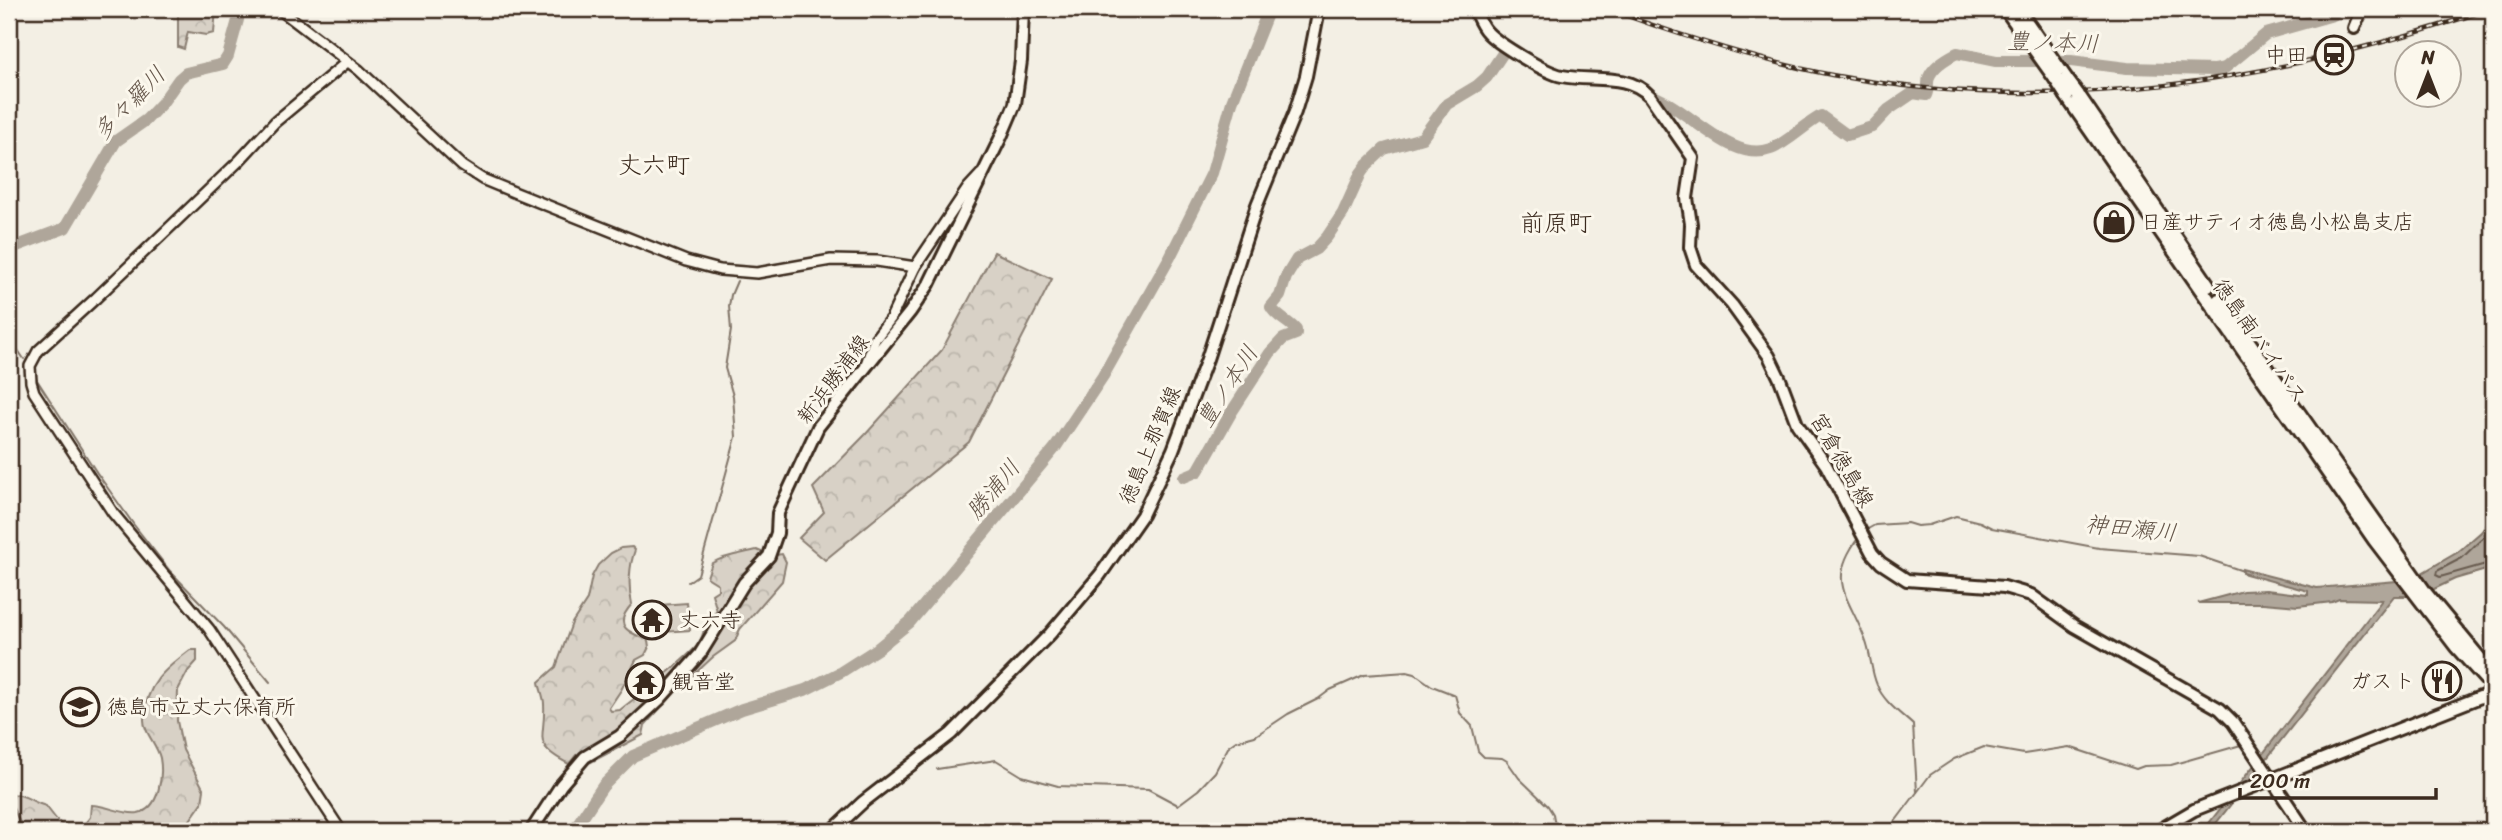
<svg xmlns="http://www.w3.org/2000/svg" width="2502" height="840" font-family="Sriracha,'Klee One',sans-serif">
<defs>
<pattern id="forest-crowns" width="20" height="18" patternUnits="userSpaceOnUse" patternTransform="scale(1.75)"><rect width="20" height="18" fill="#d8d1c6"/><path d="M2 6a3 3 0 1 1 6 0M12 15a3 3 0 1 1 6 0" fill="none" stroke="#bab4aa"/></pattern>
</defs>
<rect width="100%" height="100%" fill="#f3efe4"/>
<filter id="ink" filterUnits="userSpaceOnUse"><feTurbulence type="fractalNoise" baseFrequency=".0143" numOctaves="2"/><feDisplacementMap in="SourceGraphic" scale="14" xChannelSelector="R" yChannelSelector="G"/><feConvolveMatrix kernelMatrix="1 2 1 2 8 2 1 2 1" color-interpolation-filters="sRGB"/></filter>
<g filter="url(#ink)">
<g fill="url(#forest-crowns)" stroke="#8a7e72" stroke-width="2">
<polygon points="178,9 216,9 214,33 206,35 188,32 184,49 178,47"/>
<polygon points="994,252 1052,279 969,442 825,560 799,538 824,512 813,488 865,435 942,350"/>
<path d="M632,547L635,550C629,566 628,587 632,604C612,626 628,632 648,640L649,647L645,655L636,660L621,690L609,708L611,711L620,710C646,689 673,671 696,647C707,634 700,625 717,611L712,594L718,590V584L707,577L712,563C725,555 741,554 757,550L764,553L756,561L762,570L770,566L776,555L782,554L786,562L782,581L740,629L735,641L713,657L674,693L645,725L643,735L591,762L587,751L576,755L569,764C530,744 546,739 544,704C544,697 540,689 539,682L556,667L572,623L587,600L592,576L598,565L611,553L621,548Z"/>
<path d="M190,650H197V661L188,671L178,690L177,721L183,750L204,790L202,803L183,830L24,831L9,800V795C25,792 31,803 46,806C58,821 60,830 82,827L90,817L91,805C106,805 123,815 138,813C160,809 163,775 160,758C157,744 143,732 144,718C146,684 165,669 190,650Z"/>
</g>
<polygon fill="#d8d1c6" stroke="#8a7e72" stroke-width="2" points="687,603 690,630 662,632 660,605"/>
<polygon fill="#afa69a" stroke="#817468" stroke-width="2" points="2493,516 2493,524 2490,528 2493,529 2493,568 2455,579 2434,589 2408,596 2394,596 2210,831 2203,831 2382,600 2339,599 2332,602 2298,606 2263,603 2198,603 2243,591 2266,590 2308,595 2308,591 2242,573 2242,569 2317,588 2397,581 2420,574 2458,552 2481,532"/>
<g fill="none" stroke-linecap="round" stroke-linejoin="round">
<polyline stroke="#695c50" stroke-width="2" points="2493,528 2462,558 2437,571 2436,575 2440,577 2493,562"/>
<g stroke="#817468" stroke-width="2">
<polyline points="9,337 24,359"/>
<polyline points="37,380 97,473 134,525 170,571 224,627 270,682"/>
<polyline points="1866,530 1875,525 1907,523 1917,526 1929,525 1956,516 1980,522 1992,528 2099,548 2199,556 2243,571"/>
<path d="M1859,537C1824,583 1851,598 1866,642C1871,656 1871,671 1877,685C1883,701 1900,713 1913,725L1917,792"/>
<polyline points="688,582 698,575 736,437 733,396 725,368 731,330 729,306 731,295 737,281"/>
<polyline points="937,769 996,760 1022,776 1058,786 1148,789 1178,805 1198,790 1215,772 1229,746 1236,741 1255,736 1288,714 1318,699 1330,690 1364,675 1407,672 1415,674 1432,686 1455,695 1460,713 1472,726 1478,751 1484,757 1502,758 1507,761 1519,778 1548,806 1553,814 1556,831"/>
<polyline points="1888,831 1930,775 1954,759 1984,747 2024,754 2069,747 2136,769 2144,766 2171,765 2241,745"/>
</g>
<g stroke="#afa69a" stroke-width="12">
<polyline points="2375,10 2380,9"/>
<path d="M1644,93C1686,103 1729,165 1771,149C1789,142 1804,125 1821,116L1847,135L1872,127L1888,110L1913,93L1926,95C1929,89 1927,83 1929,77C1933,67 1947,58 1957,53L1996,61H2071L2127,68L2215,70L2225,68L2266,34L2333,15"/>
<polyline points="9,249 65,228 116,141 146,120 162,103 179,79 186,73 223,64 228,56 238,20 238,9"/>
<path d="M1184,477L1198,471L1231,413L1270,353L1283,339L1296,334V330C1289,321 1276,317 1271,307L1280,296L1286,277L1297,259L1316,249L1327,237L1343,213L1361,173L1367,165L1384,149L1422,138L1447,104L1477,86L1487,77L1505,50"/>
<polyline points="573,831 603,786 633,756 742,709 805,690 841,672 877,649 910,622 1055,448 1103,376 1170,257 1212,173 1232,102 1269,9"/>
</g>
<defs>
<g id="minor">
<polyline points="279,9 359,70 462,166 482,179 516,193 686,261 720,270 757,273 831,260 877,261 915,267"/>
<polyline points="866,364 875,339 891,318 915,267 968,188 981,174"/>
<polyline points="341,831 209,629 113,513 34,392 31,382 30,366 38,351 96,298 239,161 275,122 347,62"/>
</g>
<g id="major">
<path d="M1474,9C1478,17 1481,26 1487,32C1498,44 1546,73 1562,76C1592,82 1627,72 1650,96L1693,158L1687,198L1691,224L1690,247L1696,265L1732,305L1769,356L1780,379L1797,424L1826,465L1872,553L1881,563L1907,580L2004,587L2031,595L2074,626L2220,709L2233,722L2306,831"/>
<polyline points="2354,28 2359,16 2359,9"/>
<polyline points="531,831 561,785 585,757 620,736 660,699 700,654 744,583 769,556 777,533 778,513 818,427 910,312 929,284 1001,137 1015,104 1021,61 1023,9"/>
<polyline points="832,831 863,802 951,734 1050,634 1100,575 1142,515 1173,450 1207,359 1257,205 1295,112 1306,76 1319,9"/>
<polyline points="2158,831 2194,810 2493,692"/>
</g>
<g id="highway">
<polyline points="2006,9 2056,79"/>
<polyline points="2017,9 2066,79"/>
<polyline points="2078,95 2208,285"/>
<polyline points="2067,96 2375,540 2457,647 2493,687"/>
<polyline points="2219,300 2426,594 2493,675"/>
</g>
</defs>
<use href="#minor" stroke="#3b2a1e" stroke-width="14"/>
<use href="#major" stroke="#3b2a1e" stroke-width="16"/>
<use href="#highway" stroke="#3b2a1e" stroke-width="18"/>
<use href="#minor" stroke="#fbf7ec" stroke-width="9"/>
<use href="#major" stroke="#fbf7ec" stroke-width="10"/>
<use href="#highway" stroke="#fbf7ec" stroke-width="12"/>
<defs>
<path id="rail" d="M1608,9C1681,36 1755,60 1832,75C2057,117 2275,82 2490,9"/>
</defs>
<use href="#rail" stroke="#3b2a1e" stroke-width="4.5"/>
<use href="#rail" stroke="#fbf7ec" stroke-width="2" stroke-dasharray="5" stroke-linecap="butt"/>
<defs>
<g id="highway-bridge">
<polyline points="2056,79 2067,96"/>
<polyline points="2066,79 2078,95"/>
</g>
</defs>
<use href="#highway-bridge" stroke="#3b2a1e" stroke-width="18" stroke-linecap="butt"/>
<use href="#highway-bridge" stroke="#fbf7ec" stroke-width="12"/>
</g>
</g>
<defs>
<symbol id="station-ring" viewBox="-11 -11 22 22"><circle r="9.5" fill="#fbf7ec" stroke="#3b2a1e" stroke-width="1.5"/><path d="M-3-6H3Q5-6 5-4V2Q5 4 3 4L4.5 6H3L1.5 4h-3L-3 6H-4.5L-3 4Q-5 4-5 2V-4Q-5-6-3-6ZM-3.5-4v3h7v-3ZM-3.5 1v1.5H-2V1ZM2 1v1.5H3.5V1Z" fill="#3b2a1e"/></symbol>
<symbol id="shop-ring" viewBox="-11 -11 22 22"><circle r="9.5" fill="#fbf7ec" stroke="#3b2a1e" stroke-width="1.5"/><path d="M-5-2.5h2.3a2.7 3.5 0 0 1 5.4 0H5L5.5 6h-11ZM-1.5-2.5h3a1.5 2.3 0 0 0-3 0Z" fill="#3b2a1e"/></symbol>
<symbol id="temple-ring" viewBox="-11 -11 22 22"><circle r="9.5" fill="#fbf7ec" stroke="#3b2a1e" stroke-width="1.5"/><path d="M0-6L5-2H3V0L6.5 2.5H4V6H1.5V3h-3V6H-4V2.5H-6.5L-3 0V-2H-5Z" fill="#3b2a1e"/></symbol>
<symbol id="restaurant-ring" viewBox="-11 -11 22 22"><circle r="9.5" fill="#fbf7ec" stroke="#3b2a1e" stroke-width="1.5"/><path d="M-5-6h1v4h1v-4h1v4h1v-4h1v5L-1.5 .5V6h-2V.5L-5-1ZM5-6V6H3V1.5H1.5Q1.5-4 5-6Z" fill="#3b2a1e"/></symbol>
<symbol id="school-ring" viewBox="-11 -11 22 22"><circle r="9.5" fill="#fbf7ec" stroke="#3b2a1e" stroke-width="1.5"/><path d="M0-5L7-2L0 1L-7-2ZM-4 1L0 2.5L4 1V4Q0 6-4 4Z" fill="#3b2a1e"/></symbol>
</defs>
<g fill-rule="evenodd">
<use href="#station-ring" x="2312" y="33" width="44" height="44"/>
<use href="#shop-ring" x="2092" y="200" width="44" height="44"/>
<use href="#temple-ring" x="630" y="598" width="44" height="44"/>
<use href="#restaurant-ring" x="2420" y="659" width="44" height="44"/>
<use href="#temple-ring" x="623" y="660" width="44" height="44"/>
<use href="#school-ring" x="58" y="685" width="44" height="44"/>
</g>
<g text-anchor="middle" stroke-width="6" stroke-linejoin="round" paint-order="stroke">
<g font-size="21" fill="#3b2a1e" stroke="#fbf7ec" text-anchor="start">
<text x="2307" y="62" text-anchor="end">中田</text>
<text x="2141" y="229">日産サティオ徳島小松島支店</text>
<text x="679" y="627">丈六寺</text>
<text x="2415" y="688" text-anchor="end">ガスト</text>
<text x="672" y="689">観音堂</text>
<text x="107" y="714">徳島市立丈六保育所</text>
</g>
<g font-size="21" fill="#3b2a1e" stroke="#fbf7ec">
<text transform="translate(2260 341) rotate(55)" y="7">徳島南バイパス</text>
<text transform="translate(833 379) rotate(-53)" y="7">新浜勝浦線</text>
<text transform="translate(1150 445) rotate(-67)" y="7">徳島上那賀線</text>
<text transform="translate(1842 460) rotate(60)" y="7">宮倉徳島線</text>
</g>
<g font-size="23" font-style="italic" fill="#645549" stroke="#fbf7ec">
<text transform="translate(2053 42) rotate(2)" y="8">豊ノ本川</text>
<text transform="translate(129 103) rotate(-46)" y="8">多々羅川</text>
<text transform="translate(1227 386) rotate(-57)" y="8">豊ノ本川</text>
<text transform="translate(993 489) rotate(-50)" y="8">勝浦川</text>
<text transform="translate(2131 528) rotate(6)" y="8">神田瀬川</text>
</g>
<g font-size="24" fill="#3b2a1e" stroke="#fbf7ec">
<text x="654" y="173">丈六町</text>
<text x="1556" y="231">前原町</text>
</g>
</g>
<rect width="2502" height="840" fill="none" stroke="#fbf7ec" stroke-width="35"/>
<rect x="18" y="18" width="2467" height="805" fill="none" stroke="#3b2a1e" stroke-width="2.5" filter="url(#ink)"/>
<g transform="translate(2428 74)"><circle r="33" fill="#fbf7ec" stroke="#aea59a" stroke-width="2"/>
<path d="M0-5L12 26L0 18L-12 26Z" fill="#3b2a1e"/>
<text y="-10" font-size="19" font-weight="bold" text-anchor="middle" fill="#3b2a1e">N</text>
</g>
<path d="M2240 788v10h196v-10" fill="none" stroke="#3b2a1e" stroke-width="3.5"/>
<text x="2250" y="788" font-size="21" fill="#3b2a1e" stroke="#fbf7ec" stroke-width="5" paint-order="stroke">200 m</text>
</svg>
